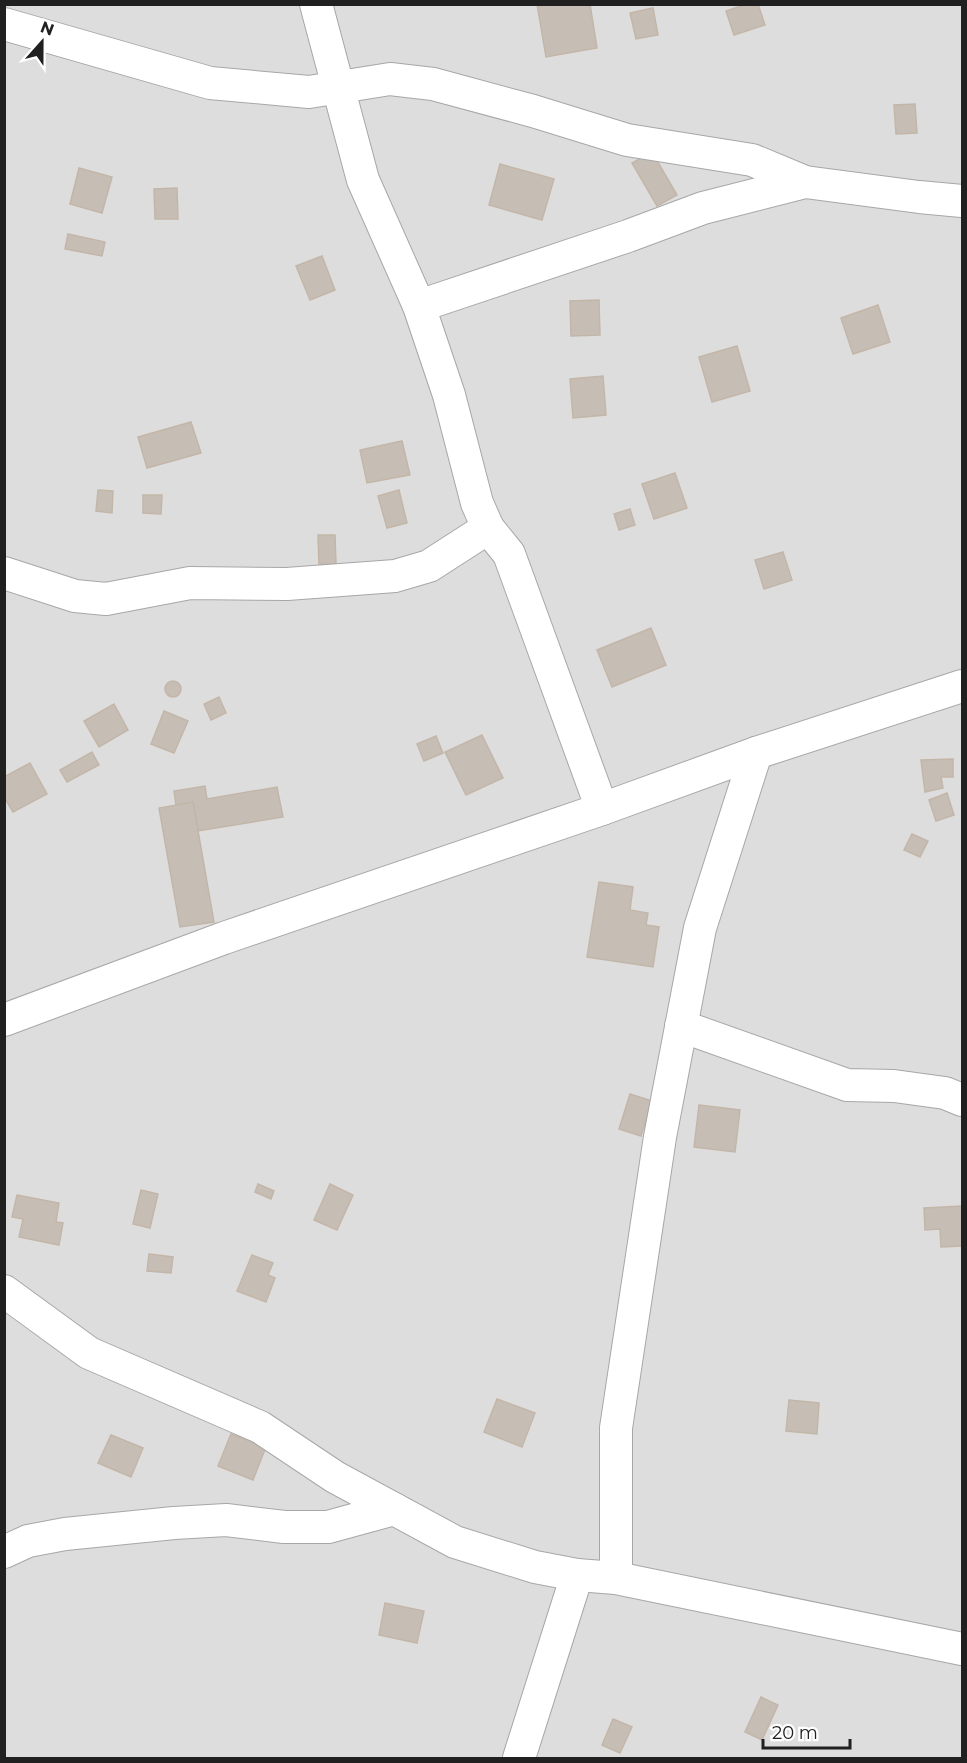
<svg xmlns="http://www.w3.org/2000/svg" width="967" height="1763" font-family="Montserrat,sans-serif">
<rect width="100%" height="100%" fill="#f1eee6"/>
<rect fill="#dedddd" x="5" y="5" width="957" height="1753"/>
<g fill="#c6beb5" stroke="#c3b6a8" stroke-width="1.5">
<polygon points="537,4 590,4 597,48 546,57"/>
<polygon points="747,4 758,4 765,25 734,35 726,11"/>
<polygon points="653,8 658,35 636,39 630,13"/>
<polygon points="915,104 917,133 896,134 894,105"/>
<polygon points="652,152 677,195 657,206 632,163"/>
<polygon points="500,164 554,179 542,220 489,205"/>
<polygon points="79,168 112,177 102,213 70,204"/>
<polygon points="177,188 178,219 155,219 154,189"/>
<polygon points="68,234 105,242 102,256 65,249"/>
<polygon points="322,256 335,290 310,300 296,266"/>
<polygon points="599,300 600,335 571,336 570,301"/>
<polygon points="878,305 890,342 853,354 841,318"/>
<polygon points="737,346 750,391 712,402 699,357"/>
<polygon points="603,376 606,415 573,418 570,379"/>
<polygon points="191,422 201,453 147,468 138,437"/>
<polygon points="402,441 410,475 367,483 360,450"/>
<polygon points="675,473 687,508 654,519 642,484"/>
<polygon points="98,490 113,491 112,513 96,511"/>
<polygon points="399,490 407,523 387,528 378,496"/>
<polygon points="143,495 162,495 161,514 143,513"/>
<polygon points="630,509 635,525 619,530 614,514"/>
<polygon points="318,535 335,535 336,564 319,564"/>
<polygon points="783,552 792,580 764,589 755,560"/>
<polygon points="651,628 666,665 612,687 597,650"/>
<circle cx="173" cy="689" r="8"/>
<polygon points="219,697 226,713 211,720 204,704"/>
<polygon points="114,704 128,730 99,747 84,721"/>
<polygon points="164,711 188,721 174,753 151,744"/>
<polygon points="482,735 503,778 466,795 445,752"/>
<polygon points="436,736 443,753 424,761 417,744"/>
<polygon points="92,752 99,765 67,782 60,770"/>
<polygon points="953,759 953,777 941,777 943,788 925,792 921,760"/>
<polygon points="30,763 47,794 13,812 4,797 4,777"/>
<polygon points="205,786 207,799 277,787 283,817 198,831 193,802 176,805 174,791"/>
<polygon points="947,793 954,815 936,821 929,800"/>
<polygon points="193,802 214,922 180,927 159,808"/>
<polygon points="912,834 928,841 920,857 904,850"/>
<polygon points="599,882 633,887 630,910 648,913 646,925 659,927 653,967 587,957"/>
<polygon points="630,1094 652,1101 641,1136 619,1129"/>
<polygon points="699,1105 740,1110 735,1152 694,1147"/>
<polygon points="258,1184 274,1191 271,1199 255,1192"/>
<polygon points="330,1184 353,1195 337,1230 314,1220"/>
<polygon points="141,1190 158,1194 150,1228 133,1224"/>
<polygon points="17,1195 59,1203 56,1222 63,1223 59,1245 19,1237 23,1219 12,1217"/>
<polygon points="962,1206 962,1246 941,1247 940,1229 925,1230 924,1208"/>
<polygon points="149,1254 173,1257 171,1273 147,1271"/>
<polygon points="252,1255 273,1263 268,1275 275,1278 266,1302 237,1291"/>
<polygon points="497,1399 535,1413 522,1447 484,1432"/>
<polygon points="789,1400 819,1403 817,1434 786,1431"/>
<polygon points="231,1434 266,1447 253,1480 218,1466"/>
<polygon points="111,1435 143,1448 131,1477 98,1463"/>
<polygon points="385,1603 424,1611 417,1643 379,1635"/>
<polygon points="761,1697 778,1705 762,1740 745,1732"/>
<polygon points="613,1719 632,1727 620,1753 602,1745"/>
</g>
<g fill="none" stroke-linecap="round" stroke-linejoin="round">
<defs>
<g id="minor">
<polyline points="316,4 363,180 419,306 449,395 477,503 488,528 509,554 602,809"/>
<polyline points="4,24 210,83 309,92 390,79 433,84 533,111 627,140 752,160 805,182 919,197 962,201"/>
<polyline points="419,306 628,236 703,208 805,182"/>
<polyline points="4,573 75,596 106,599 190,583 287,584 395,576 429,566 488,528"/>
<polyline points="4,1020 224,938 602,809 756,753 962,686"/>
<polyline points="681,1026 847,1085 894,1086 945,1093 962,1100"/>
<polyline points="4,1291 89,1353 260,1427 335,1477 455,1542 535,1567 577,1575 616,1578 962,1649"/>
<polyline points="4,1552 28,1541 65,1534 174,1523 226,1520 284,1527 328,1527 394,1509"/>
<polyline points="616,1578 616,1428 660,1137 700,928 756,753"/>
<polyline points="519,1758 577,1575"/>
</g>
</defs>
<use href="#minor" stroke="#a7a7a7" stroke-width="34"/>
<use href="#minor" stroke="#fff" stroke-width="32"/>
</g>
<rect width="967" height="1763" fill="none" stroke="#202020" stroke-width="12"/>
<g transform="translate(42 42) rotate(21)" stroke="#ffffff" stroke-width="4.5" paint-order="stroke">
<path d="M0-4.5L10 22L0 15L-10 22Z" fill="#202020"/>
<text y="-9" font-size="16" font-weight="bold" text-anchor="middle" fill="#202020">N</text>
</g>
<path d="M763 1739v9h87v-9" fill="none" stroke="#202020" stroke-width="3"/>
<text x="772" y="1739" font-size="18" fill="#202020" stroke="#ffffff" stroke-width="4.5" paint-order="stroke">20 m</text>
</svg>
